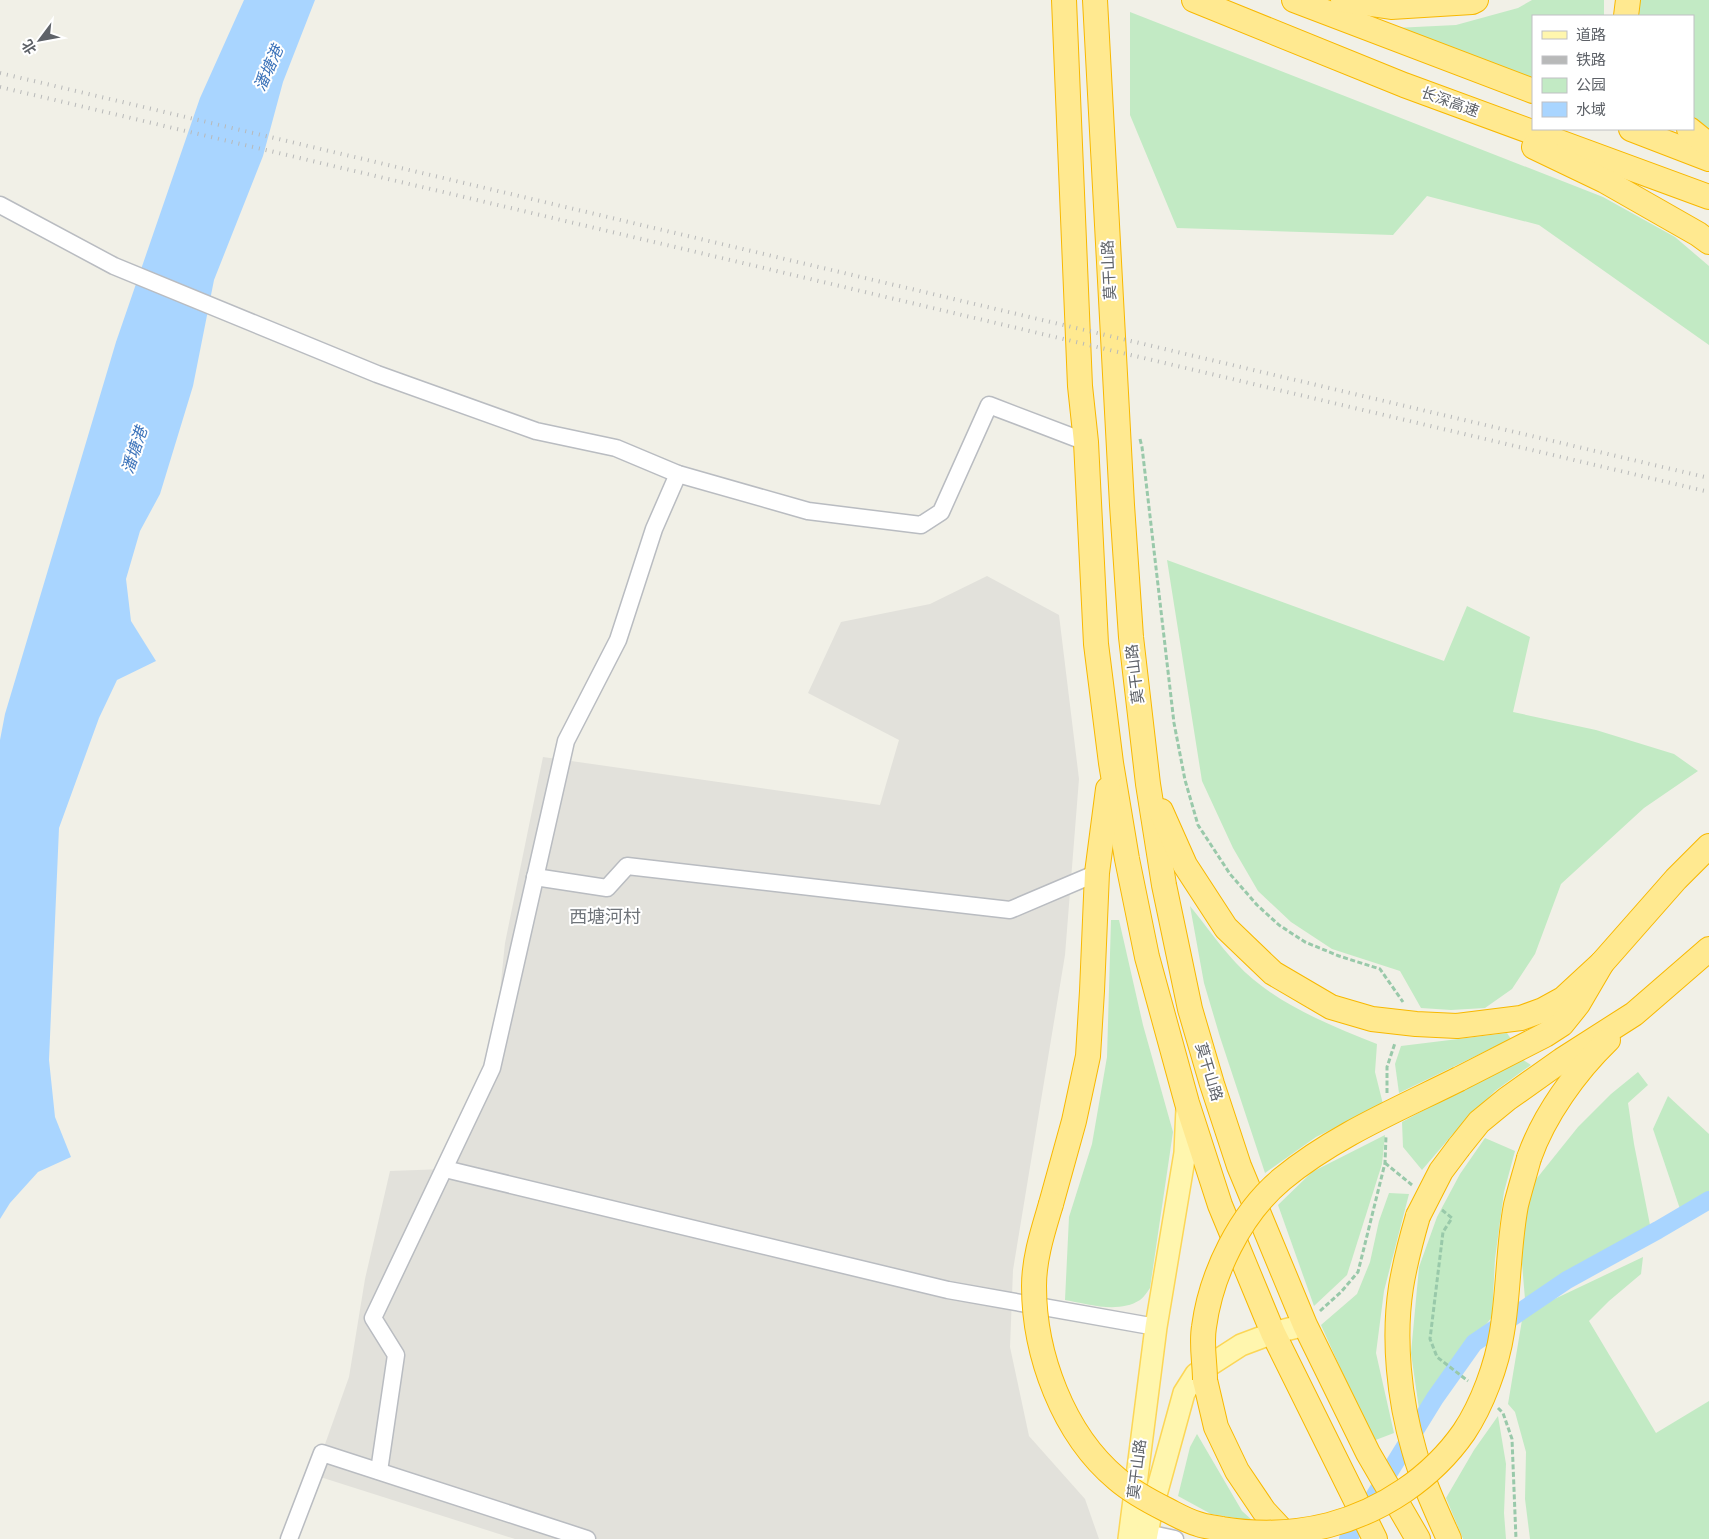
<svg xmlns="http://www.w3.org/2000/svg" width="1709" height="1539" font-family="'Noto Sans','Noto Sans SC',sans-serif">
<rect width="100%" height="100%" fill="#f1f0e7"/>
<polygon fill="#e2e1db" points="987,576 1059,615 1079,779 1065,955 1013,1270 1010,1347 1029,1436 1085,1499 1099,1539 515,1539 314,1475 349,1377 365,1279 390,1171 445,1169 492,1068 505,943 543,757 880,805 899,740 808,693 841,622 930,604"/>
<g fill="#c2eac4">
<polygon points="1532,0 1604,0 1604,16 1533,16 1533,78 1395,28 1456,25 1518,8"/>
<polygon points="1640,0 1709,0 1709,128 1693,117 1693,16 1638,16"/>
<polygon points="1130,12 1603,197 1675,237 1709,266 1709,345 1539,225 1427,196 1393,235 1177,228 1130,115"/>
<polygon points="1167,560 1444,661 1467,606 1530,637 1513,712 1596,730 1674,754 1698,771 1644,808 1561,884 1535,954 1512,989 1485,1008 1451,1010 1421,1008 1400,971 1332,949 1291,922 1258,891 1233,848 1202,781"/>
<path d="M1190,906C1205,924 1219,945 1236,963C1273,1003 1327,1024 1377,1044L1375,1072L1383,1104L1316,1137L1265,1173L1220,1037L1204,983Z"/>
<path d="M1111,920H1119L1143,1025L1173,1132L1150,1288C1147,1292 1144,1297 1140,1300C1118,1314 1088,1304 1065,1300L1069,1217L1092,1144L1107,1057Z"/>
<polygon points="1507,1033 1511,1039 1399,1093 1395,1064 1401,1046"/>
<polygon points="1520,1058 1531,1065 1495,1091 1452,1135 1422,1170 1403,1147 1402,1122"/>
<polygon points="1638,1072 1648,1085 1628,1103 1634,1144 1650,1225 1525,1299 1520,1240 1525,1193 1578,1127 1611,1094"/>
<polygon points="1668,1096 1709,1134 1709,1192 1680,1209 1653,1129"/>
<polygon points="1385,1135 1382,1164 1347,1275 1314,1306 1278,1205 1312,1172"/>
<polygon points="1485,1138 1515,1151 1504,1192 1495,1259 1492,1317 1419,1409 1411,1353 1419,1267 1437,1217 1460,1174"/>
<polygon points="1389,1193 1409,1194 1384,1291 1376,1353 1394,1433 1373,1441 1321,1325 1357,1294 1370,1262 1379,1221"/>
<polygon points="1643,1257 1641,1274 1609,1301 1589,1321 1656,1433 1709,1401 1709,1539 1530,1539 1525,1499 1526,1452 1515,1412 1508,1404 1523,1314"/>
<polygon points="1498,1416 1506,1464 1504,1513 1506,1539 1463,1539 1446,1498 1474,1450"/>
<polygon points="1197,1434 1242,1511 1253,1521 1211,1514 1178,1496 1190,1447"/>
</g>
<polygon fill="#a9d5ff" points="244,0 315,0 283,82 263,156 214,280 193,386 160,494 140,531 126,579 131,621 156,661 117,680 99,718 59,828 49,1060 55,1117 71,1157 38,1172 10,1203 0,1219 0,740 5,714 116,342 200,98"/>
<g fill="none" stroke-linecap="round" stroke-linejoin="round">
<polyline stroke="#a9d5ff" stroke-width="18" points="1348,1539 1435,1398 1474,1343 1567,1280 1658,1230 1709,1200"/>
<defs>
<g id="minor">
<polyline points="0,205 114,266 377,374 536,431 616,448 678,474 808,511 921,525 941,512 989,405 1086,442"/>
<polyline points="535,877 607,888 627,866 1010,910 1097,873"/>
<polyline points="445,1169 948,1290 1156,1327"/>
<polyline points="379,1471 396,1355 373,1318 492,1068 566,741 618,640 654,529 678,474"/>
<polyline points="1147,1533 1175,1539"/>
<polyline points="289,1539 322,1453 587,1539"/>
</g>
<g id="major">
<polyline points="1129,1539 1156,1327 1185,1153 1187,1108"/>
<polyline points="1146,1539 1151,1513 1184,1393 1196,1374 1241,1345 1273,1333 1305,1325"/>
</g>
<g id="highway">
<polyline points="1064,0 1080,386 1086,442 1096,644 1111,763 1127,859 1147,957 1187,1103 1220,1205 1273,1333 1375,1539"/>
<polyline points="1095,0 1122,505 1131,637 1148,784 1164,885 1190,1009 1212,1084 1239,1166 1305,1325 1368,1453 1418,1539"/>
<polyline points="1194,0 1404,85 1709,197"/>
<polyline points="1294,0 1533,91"/>
<polyline points="1343,0 1391,7 1472,2 1476,0"/>
<polyline points="1626,16 1628,0"/>
<polyline points="1631,129 1709,159"/>
<polyline points="1689,129 1709,145"/>
<polyline points="1534,147 1605,181 1698,234 1709,242"/>
<polyline points="1161,811 1185,865 1226,928 1273,973 1331,1007 1372,1019 1416,1024 1457,1026 1521,1018 1543,1010 1563,999 1602,963"/>
<polyline points="1459,1079 1545,1035 1562,1024 1578,1004 1602,963 1676,879 1709,846"/>
<polyline points="1459,1147 1479,1122 1507,1099 1562,1060 1634,1014 1709,949"/>
<path d="M1529,1158C1544,1115 1576,1071 1608,1040"/>
<polyline points="1051,1204 1074,1121 1088,1056 1092,991 1097,873 1108,789"/>
<path d="M1418,1216C1411,1240 1405,1263 1401,1287C1393,1339 1399,1399 1414,1450C1422,1480 1436,1510 1449,1539"/>
<polyline points="1205,1380 1216,1427 1237,1471 1264,1511 1290,1539"/>
</g>
</defs>
<use href="#minor" stroke="#b9bcc1" stroke-width="19"/>
<use href="#major" stroke="#fcd656" stroke-width="24"/>
<use href="#highway" stroke="#f8b800" stroke-width="26"/>
<g stroke="#99c9aa" stroke-width="3" stroke-dasharray="5 2.5" stroke-linecap="butt">
<polyline points="1140,439 1142,447 1174,723 1185,780 1198,825 1230,874 1257,905 1279,925 1305,942 1339,956 1380,969 1403,1002"/>
<polyline points="1387,1093 1387,1067 1395,1043"/>
<polyline points="1385,1163 1412,1185"/>
<polyline points="1442,1210 1452,1218 1443,1232 1430,1339 1437,1357 1468,1381"/>
<polyline points="1320,1311 1341,1292 1358,1272 1385,1163 1386,1136"/>
<polyline points="1498,1408 1503,1413 1512,1439 1516,1539"/>
</g>
<use href="#minor" stroke="#fff" stroke-width="16"/>
<use href="#major" stroke="#fff6ae" stroke-width="21"/>
<use href="#highway" stroke="#ffe990" stroke-width="24"/>
<g stroke="#b8b9b9" stroke-width="4" stroke-dasharray="1 6" stroke-linecap="butt">
<polyline points="0,73 1709,478"/>
<polyline points="0,87 1709,492"/>
</g>
<defs>
<g id="highway-bridge">
<path d="M1051,1204C1043,1231 1034,1258 1034,1286C1034,1354 1063,1434 1117,1479C1132,1492 1149,1501 1167,1510C1177,1515 1187,1521 1198,1524C1205,1527 1214,1527 1222,1529C1259,1535 1293,1534 1329,1525C1382,1511 1432,1478 1464,1432C1482,1405 1497,1365 1502,1332C1509,1290 1508,1247 1516,1205C1520,1189 1525,1173 1529,1158"/>
<polyline points="1418,1216 1441,1171 1459,1147"/>
<path d="M1205,1380C1205,1363 1201,1344 1204,1327C1211,1274 1240,1214 1282,1179C1334,1136 1399,1109 1459,1079"/>
</g>
</defs>
<use href="#highway-bridge" stroke="#f8b800" stroke-width="26" stroke-linecap="butt"/>
<use href="#highway-bridge" stroke="#ffe990" stroke-width="24"/>
</g>
<g text-anchor="middle" stroke-width="4" stroke-linejoin="round" paint-order="stroke">
<g font-size="15" fill="#5e6268" stroke="#fff">
<text transform="translate(1450 102) rotate(20)" y="5">长深高速</text>
<text transform="translate(1109 270) rotate(-93)" y="5">莫干山路</text>
<text transform="translate(1135 674) rotate(-97)" y="5">莫干山路</text>
<text transform="translate(1209 1072) rotate(73)" y="5">莫干山路</text>
<text transform="translate(1137 1469) rotate(-83)" y="5">莫干山路</text>
</g>
<g font-size="16" font-style="italic" fill="#3c73ba" stroke="#fff">
<text transform="translate(268 68) rotate(-66)" y="6">潘塘港</text>
<text transform="translate(134 450) rotate(-72)" y="6">潘塘港</text>
</g>
<g font-size="18" fill="#6f747a" stroke="#fff">
<text x="605" y="923">西塘河村</text>
</g>
</g>
<rect x="1532" y="15" width="162" height="115" fill="#ffffff" stroke="#bfc0c3"/>
<rect x="1542" y="31" width="25" height="8" fill="#fff6ae" stroke="#bfc0c3"/>
<text x="1576" y="40" font-size="15" fill="#5e6268">道路</text>
<rect x="1542" y="56" width="25" height="8" fill="#b8b9b9" stroke="#bfc0c3"/>
<text x="1576" y="65" font-size="15" fill="#5e6268">铁路</text>
<rect x="1542" y="78" width="25" height="15" fill="#c2eac4" stroke="#bfc0c3"/>
<text x="1576" y="90" font-size="15" fill="#5e6268">公园</text>
<rect x="1542" y="102" width="25" height="15" fill="#a9d5ff" stroke="#bfc0c3"/>
<text x="1576" y="115" font-size="15" fill="#5e6268">水域</text>
<g transform="translate(40 40) rotate(238)" stroke="#ffffff" stroke-width="4" paint-order="stroke">
<path d="M0-4L9 19L0 12L-9 19Z" fill="#5e6268"/>
<text y="-8" font-size="14" font-weight="bold" text-anchor="middle" fill="#5e6268">北</text>
</g>
</svg>
